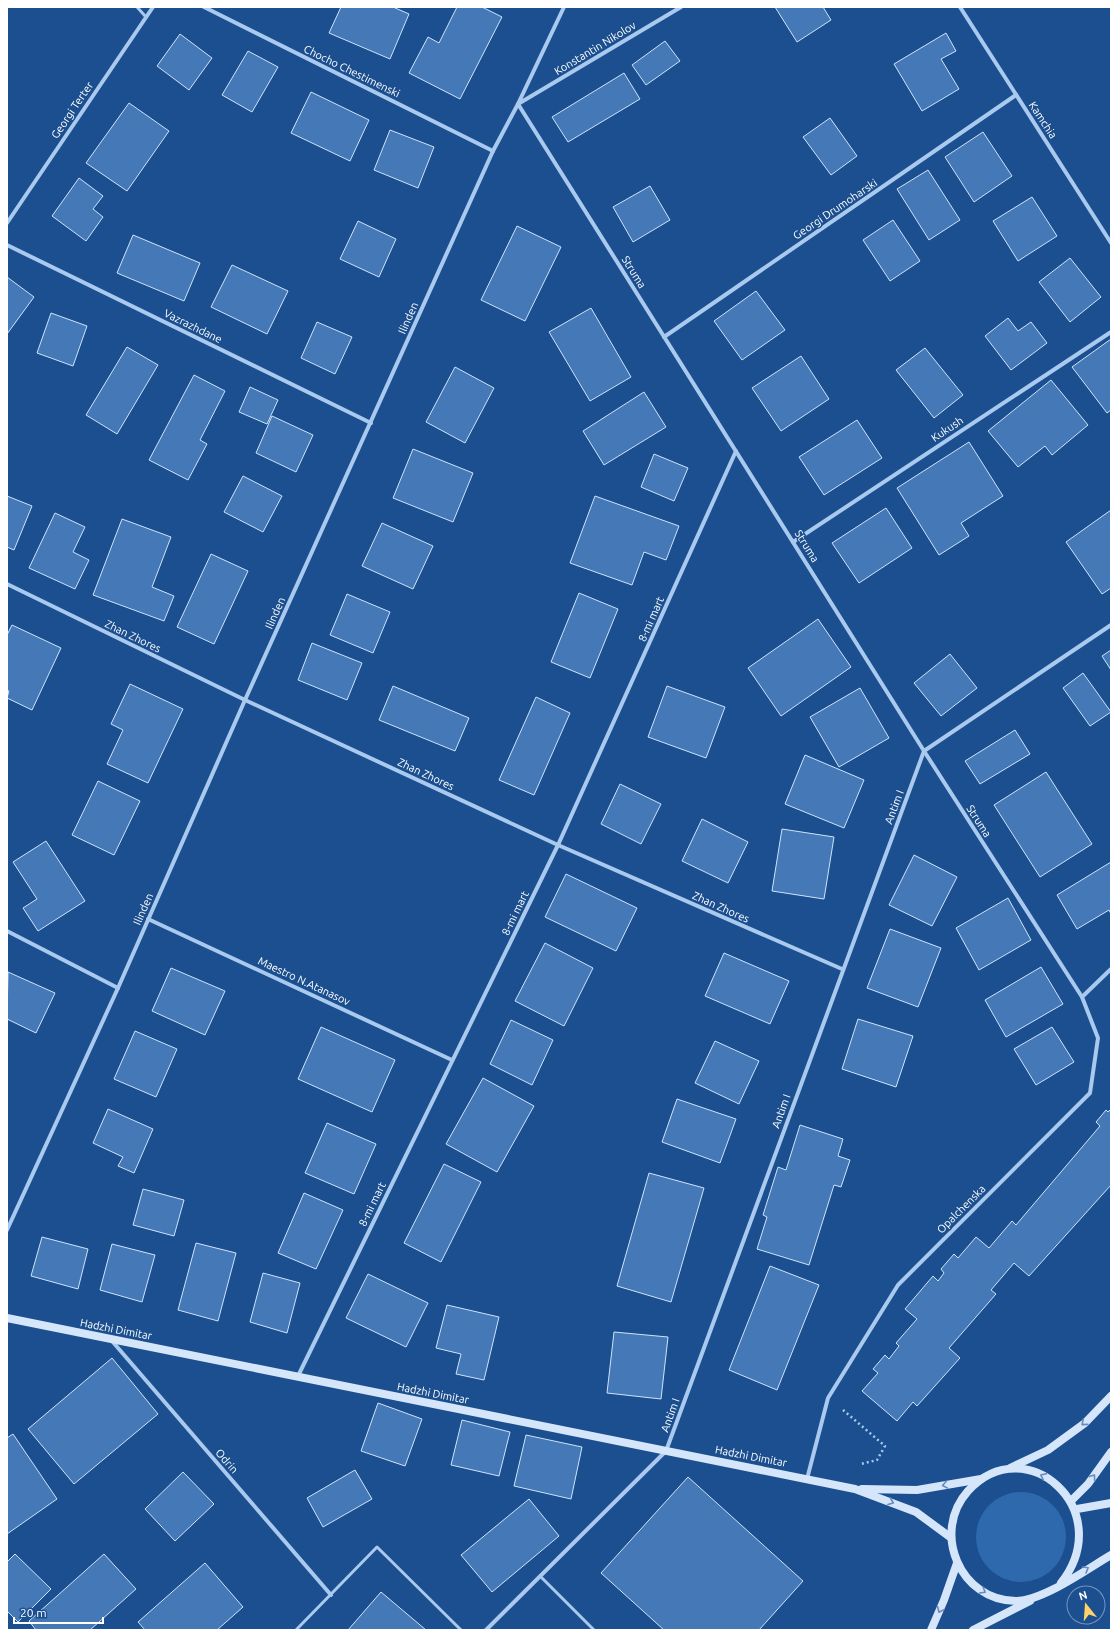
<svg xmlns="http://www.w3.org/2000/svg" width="1118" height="1637" font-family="Ubuntu,sans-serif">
<rect width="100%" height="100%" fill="#1b4f8f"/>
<circle fill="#2e69ad" cx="1021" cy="1537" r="45"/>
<g fill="#4478b7" stroke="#cfe3fa">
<polygon points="341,7 393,7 409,14 390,59 329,33"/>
<polygon points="457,7 482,7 502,17 460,99 409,73 428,37 439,43"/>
<polygon points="775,7 823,7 831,20 797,42"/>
<polygon points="946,33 956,51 941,59 959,89 922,111 894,64"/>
<polygon points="180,34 212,58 189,90 157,66"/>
<polygon points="665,41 680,61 646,85 632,65"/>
<polygon points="248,51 278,67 252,112 222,95"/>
<polygon points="624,73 640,99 568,142 552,117"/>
<polygon points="311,92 369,120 350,161 291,133"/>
<polygon points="129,103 169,131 127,191 86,163"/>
<polygon points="830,118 857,156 831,175 803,137"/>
<polygon points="390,130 434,147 418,188 374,170"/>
<polygon points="983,132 1012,176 974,202 945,157"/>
<polygon points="928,170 960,220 929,240 897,189"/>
<polygon points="79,178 103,196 93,209 103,217 86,241 52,216"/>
<polygon points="650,186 670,220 633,242 613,207"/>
<polygon points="1032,197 1057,236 1018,261 993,221"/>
<polygon points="893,220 920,261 890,281 863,240"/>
<polygon points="358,221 396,239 379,277 340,259"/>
<polygon points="517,226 561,247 525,321 481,300"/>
<polygon points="133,235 200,263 184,301 117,273"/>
<polygon points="1070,258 1101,297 1070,322 1039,282"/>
<polygon points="232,265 288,291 267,334 211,307"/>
<polygon points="7,277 34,297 7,334"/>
<polygon points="756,291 785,330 742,360 714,321"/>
<polygon points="591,308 631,377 590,401 549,332"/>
<polygon points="51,313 87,326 73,366 37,353"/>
<polygon points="1008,318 1018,331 1031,322 1047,343 1011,370 985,336"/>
<polygon points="317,322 352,337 335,374 301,358"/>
<polygon points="1111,339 1111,410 1107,413 1072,367"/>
<polygon points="127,347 158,365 117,434 86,415"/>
<polygon points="925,348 963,395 934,418 896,370"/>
<polygon points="801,356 829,399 781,431 752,388"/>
<polygon points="455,367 494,388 465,443 426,422"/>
<polygon points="194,375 225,391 200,440 207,444 188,480 149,460"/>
<polygon points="1051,380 1088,425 1052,455 1045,446 1018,467 988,431"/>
<polygon points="250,387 278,400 267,424 239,412"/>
<polygon points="644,392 666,427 604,465 583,431"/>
<polygon points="272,416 313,435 296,472 256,453"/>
<polygon points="857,420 882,458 824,495 799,457"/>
<polygon points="969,442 1003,496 961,523 969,536 939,555 897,488"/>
<polygon points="413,449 473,473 453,522 393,498"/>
<polygon points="654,454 688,468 674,501 641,487"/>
<polygon points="243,476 282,496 263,532 224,512"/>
<polygon points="7,496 32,506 14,550 7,547"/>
<polygon points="595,496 679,526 666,560 644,552 632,585 570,563"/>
<polygon points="886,508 912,548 859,583 832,543"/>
<polygon points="1111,510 1111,588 1102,594 1066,542"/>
<polygon points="55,513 85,527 73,552 89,560 75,589 29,568"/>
<polygon points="122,519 171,537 152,587 174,596 164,621 93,595"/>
<polygon points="382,523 433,546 413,589 362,566"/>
<polygon points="211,554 248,571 214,644 177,627"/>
<polygon points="579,593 618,609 590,678 551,662"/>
<polygon points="347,594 390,612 373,653 330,635"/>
<polygon points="818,619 851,667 781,716 748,668"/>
<polygon points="12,625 61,648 32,710 7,698 9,691 7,690 7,635"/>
<polygon points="312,643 362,663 347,700 298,680"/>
<polygon points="1111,650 1111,670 1102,656"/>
<polygon points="950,654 977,688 941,716 914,683"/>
<polygon points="1083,673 1111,712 1090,726 1063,688"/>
<polygon points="130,684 183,709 148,783 107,764 123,730 111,724"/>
<polygon points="393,686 469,718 455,751 379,720"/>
<polygon points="667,686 725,707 706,758 648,737"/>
<polygon points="860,688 889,738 839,767 810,717"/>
<polygon points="536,697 570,713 534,795 499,780"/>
<polygon points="1015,730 1030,754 980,784 965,761"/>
<polygon points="805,755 864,780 844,828 785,804"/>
<polygon points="1046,772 1092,844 1040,877 994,805"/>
<polygon points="98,781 140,801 114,855 72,835"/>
<polygon points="620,784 661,804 641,844 601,824"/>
<polygon points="702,819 748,842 728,883 682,861"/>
<polygon points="782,829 834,837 824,899 772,891"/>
<polygon points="46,841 85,901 38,931 23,908 37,899 13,862"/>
<polygon points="914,855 957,877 932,926 889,905"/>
<polygon points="1111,862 1111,914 1109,910 1077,929 1057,895"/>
<polygon points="566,874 637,908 616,951 545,917"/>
<polygon points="1008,898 1031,940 979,970 956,928"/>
<polygon points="890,929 941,948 918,1007 867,988"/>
<polygon points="545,943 593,968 564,1026 515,1001"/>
<polygon points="724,953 789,981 770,1024 705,996"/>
<polygon points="1041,967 1063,1004 1006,1037 985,1000"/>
<polygon points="171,968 225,991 205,1035 152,1011"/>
<polygon points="8,972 55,993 36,1033 7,1019"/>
<polygon points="858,1019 913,1036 896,1087 842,1069"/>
<polygon points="511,1020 553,1040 532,1085 490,1064"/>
<polygon points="321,1027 395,1060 372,1112 298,1079"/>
<polygon points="1052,1027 1074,1062 1036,1085 1014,1049"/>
<polygon points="135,1031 177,1049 156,1097 114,1079"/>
<polygon points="715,1041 759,1061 739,1104 695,1083"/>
<polygon points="483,1078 534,1106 497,1172 446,1144"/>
<polygon points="677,1099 736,1119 720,1163 662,1142"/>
<polygon points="108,1109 153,1129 134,1173 118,1166 123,1157 93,1143"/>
<polygon points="1111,1109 1111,1185 1029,1276 1014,1263 991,1290 996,1294 949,1348 960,1358 917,1406 913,1402 897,1421 862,1391 878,1373 873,1369 885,1355 889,1359 899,1346 896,1343 917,1319 905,1309 933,1276 938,1281 944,1273 941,1269 954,1254 958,1258 976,1237 989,1248 1012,1221 1016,1225 1100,1126 1096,1122 1106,1110 1108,1112"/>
<polygon points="327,1123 376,1144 354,1194 305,1173"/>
<polygon points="800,1125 843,1139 838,1156 850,1160 841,1187 834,1185 809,1265 757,1249 767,1217 763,1215 778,1167 786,1170"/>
<polygon points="444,1164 481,1182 441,1262 404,1243"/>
<polygon points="649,1173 704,1188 671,1302 617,1286"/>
<polygon points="143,1189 184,1200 174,1236 133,1225"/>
<polygon points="304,1193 343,1210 316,1269 278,1253"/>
<polygon points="42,1237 88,1249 78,1289 31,1276"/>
<polygon points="196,1243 236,1253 218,1321 178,1310"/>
<polygon points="112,1244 155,1255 142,1302 100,1290"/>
<polygon points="770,1266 819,1285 777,1390 729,1370"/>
<polygon points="263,1273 300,1283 287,1333 250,1322"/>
<polygon points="368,1274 428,1303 406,1347 346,1318"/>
<polygon points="447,1305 499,1317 484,1380 456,1374 461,1354 436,1348"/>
<polygon points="614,1332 668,1337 661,1399 607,1393"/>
<polygon points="112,1358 158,1414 74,1484 28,1429"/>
<polygon points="378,1403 422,1419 405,1466 361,1451"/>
<polygon points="462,1420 510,1432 499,1476 451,1465"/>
<polygon points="13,1434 57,1499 7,1534 7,1438"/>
<polygon points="526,1435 582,1447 571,1499 514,1486"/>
<polygon points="355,1470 372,1499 323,1527 307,1498"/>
<polygon points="183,1472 214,1504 175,1541 145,1509"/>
<polygon points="688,1477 803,1581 759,1630 664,1630 601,1573"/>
<polygon points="529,1499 559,1536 492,1592 461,1555"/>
<polygon points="15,1554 51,1589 18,1622 7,1611 7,1562"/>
<polygon points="104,1554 136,1589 90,1630 36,1630 29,1621"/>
<polygon points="205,1563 243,1607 217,1630 145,1630 138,1622"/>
<polygon points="381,1592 426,1630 348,1630"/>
</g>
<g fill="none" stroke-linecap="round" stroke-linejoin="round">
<polyline stroke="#a9c9ee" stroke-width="2.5" stroke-dasharray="2 3" stroke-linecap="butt" points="843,1410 885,1446 877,1460 861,1464"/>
<g stroke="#a9c9ee" stroke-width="3">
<polyline points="137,7 146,17"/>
<polyline points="540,1576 594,1630"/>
<polyline points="296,1630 377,1547 461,1630"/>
</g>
<g stroke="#a9c9ee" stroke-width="4">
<polyline points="204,7 493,151"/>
<polyline points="681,7 518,104 924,751 1082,997"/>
<polyline points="960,7 1111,243"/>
<polyline points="7,223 153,7"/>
<polyline points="7,245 371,423"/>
<polyline points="664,337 1016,95"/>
<polyline points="793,542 1111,332"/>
<polyline points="7,584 245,700 558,845 842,969"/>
<polyline points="148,919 452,1060"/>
<polyline points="7,931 118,988"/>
<polyline points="7,1230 118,988 245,700 493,151 518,104 564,7"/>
<polyline points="112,1341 331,1595"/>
<polyline points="298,1376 558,845 736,451"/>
<polyline points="807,1479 828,1398 898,1285 1090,1093 1098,1038 1082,997 1111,969"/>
<polyline points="486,1630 666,1451 924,751 1111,625"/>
</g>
<g stroke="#d6e6fa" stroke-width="8">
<polyline points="7,1318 855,1489 916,1512 950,1537"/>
<polyline points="1010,1468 1048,1450 1085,1423 1111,1396"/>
<polyline points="862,1489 917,1490 981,1479"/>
<polyline points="1072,1500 1088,1484 1111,1452"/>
<polyline points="1077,1509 1111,1503"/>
<path d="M1061,1583C1118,1510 1026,1428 968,1491C931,1532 960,1601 1016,1601C1043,1601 1087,1569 1111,1555"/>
<polyline points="931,1630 944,1600 957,1563"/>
<polyline points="973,1630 1030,1601"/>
</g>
</g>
<defs><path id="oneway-chevron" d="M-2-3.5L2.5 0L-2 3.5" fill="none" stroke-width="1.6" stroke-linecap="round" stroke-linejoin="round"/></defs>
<g stroke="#668bba">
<use href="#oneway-chevron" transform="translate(1084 1423) rotate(140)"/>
<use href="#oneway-chevron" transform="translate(1043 1476) rotate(-155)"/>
<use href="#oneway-chevron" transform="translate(1093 1477) rotate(-54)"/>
<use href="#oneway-chevron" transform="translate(945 1485) rotate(170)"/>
<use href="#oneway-chevron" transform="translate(891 1502) rotate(21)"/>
<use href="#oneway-chevron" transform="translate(1086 1569) rotate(-30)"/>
<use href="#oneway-chevron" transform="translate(983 1591) rotate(31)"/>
<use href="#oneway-chevron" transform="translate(940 1610) rotate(114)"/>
</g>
<g text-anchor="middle" stroke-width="3" stroke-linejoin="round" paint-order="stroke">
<g font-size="11" fill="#fff" stroke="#1b4f8f">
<text transform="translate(595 48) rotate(-31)" y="4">Konstantin Nikolov</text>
<text transform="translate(352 71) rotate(26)" y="4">Chocho Chestimenski</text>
<text transform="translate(72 110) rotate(-56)" y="4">Georgi Terter</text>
<text transform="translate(1043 120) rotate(57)" y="4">Kamchia</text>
<text transform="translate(835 209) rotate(-34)" y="4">Georgi Drumoharski</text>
<text transform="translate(634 272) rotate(58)" y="4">Struma</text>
<text transform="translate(408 318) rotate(-66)" y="4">Ilinden</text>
<text transform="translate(193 326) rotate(26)" y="4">Vazrazhdane</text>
<text transform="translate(947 429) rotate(-34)" y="4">Kukush</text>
<text transform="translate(807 546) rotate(58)" y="4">Struma</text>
<text transform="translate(275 613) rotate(-66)" y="4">Ilinden</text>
<text transform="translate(651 619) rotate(-66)" y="4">8-mi mart</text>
<text transform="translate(133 636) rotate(26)" y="4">Zhan Zhores</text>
<text transform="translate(426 774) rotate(25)" y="4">Zhan Zhores</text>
<text transform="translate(894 807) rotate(-69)" y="4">Antim I</text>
<text transform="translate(979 821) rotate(57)" y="4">Struma</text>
<text transform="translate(721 907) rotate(24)" y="4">Zhan Zhores</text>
<text transform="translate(143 909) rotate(-66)" y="4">Ilinden</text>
<text transform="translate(515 913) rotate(-64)" y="4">8-mi mart</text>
<text transform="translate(304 981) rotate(25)" y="4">Maestro N.Atanasov</text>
<text transform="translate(781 1111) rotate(-70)" y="4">Antim I</text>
<text transform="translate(372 1204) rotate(-64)" y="4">8-mi mart</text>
<text transform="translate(961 1209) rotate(-45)" y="4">Opalchenska</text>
<text transform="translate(116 1329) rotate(11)" y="4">Hadzhi Dimitar</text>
<text transform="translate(433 1393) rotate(11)" y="4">Hadzhi Dimitar</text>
<text transform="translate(670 1415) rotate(-70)" y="4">Antim I</text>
<text transform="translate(751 1456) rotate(11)" y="4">Hadzhi Dimitar</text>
<text transform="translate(227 1461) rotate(49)" y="4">Odrin</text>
</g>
</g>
<rect width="1118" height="1637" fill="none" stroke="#ffffff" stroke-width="16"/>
<g transform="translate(1086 1605) rotate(343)"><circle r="19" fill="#1b4f8f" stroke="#7695bc"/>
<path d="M0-3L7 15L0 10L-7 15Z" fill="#ffd166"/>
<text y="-6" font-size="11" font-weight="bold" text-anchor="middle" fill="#ffffff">N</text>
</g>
<path d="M14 1617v6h89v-6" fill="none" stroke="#ffffff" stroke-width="2"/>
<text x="20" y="1617" font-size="12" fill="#ffffff" stroke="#1b4f8f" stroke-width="3" paint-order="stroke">20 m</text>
</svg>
